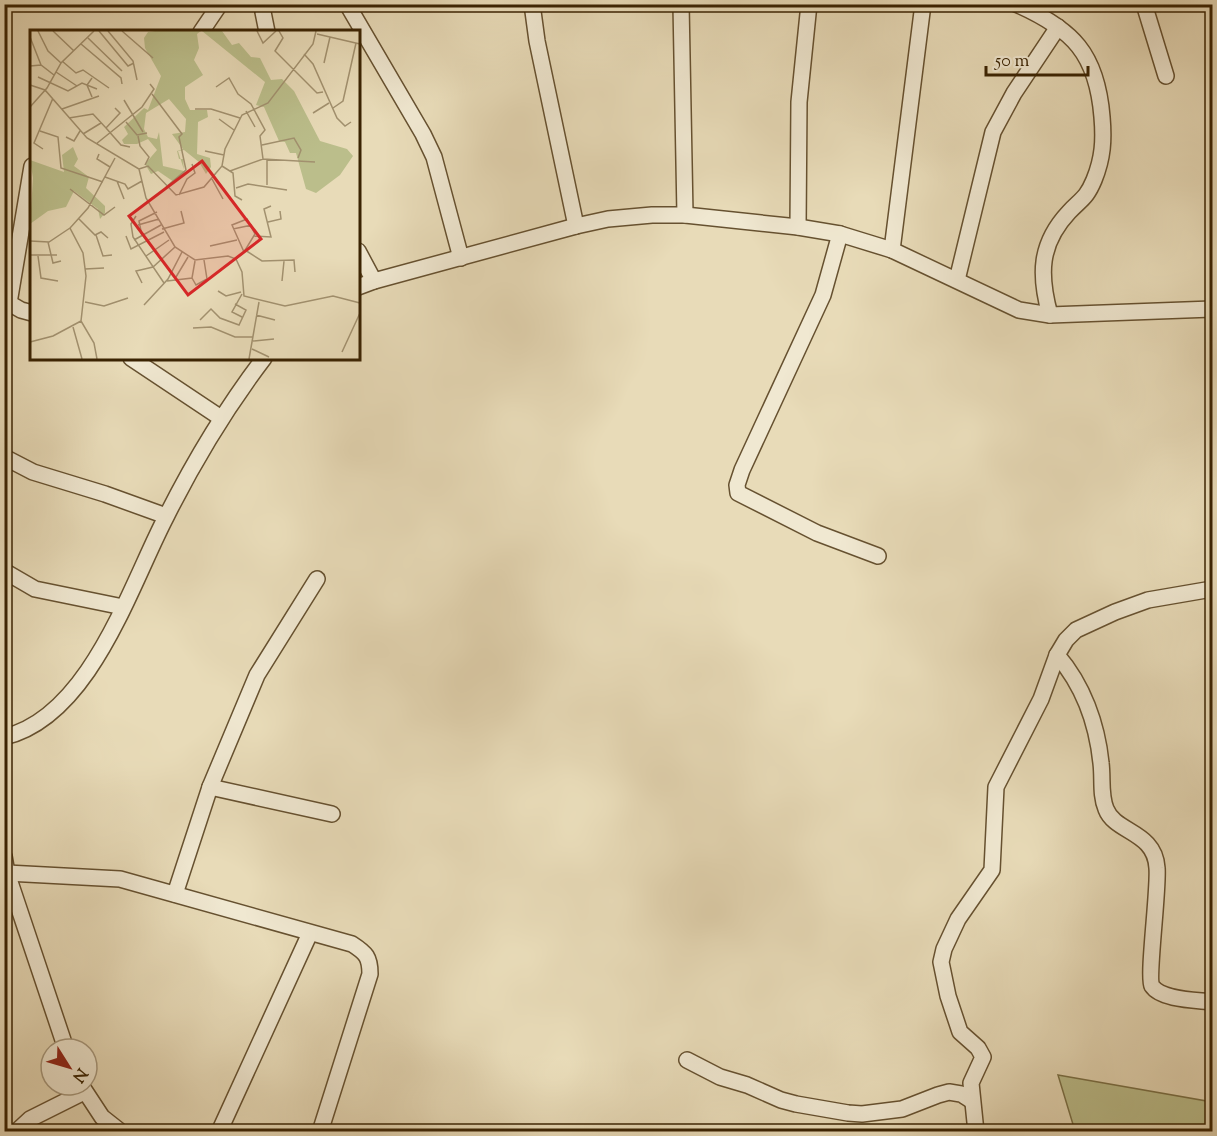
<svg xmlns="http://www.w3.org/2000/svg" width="1217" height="1136" font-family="'Sorts Mill Goudy',serif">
<rect width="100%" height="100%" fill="#e8dbb8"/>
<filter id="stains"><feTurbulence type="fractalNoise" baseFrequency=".00333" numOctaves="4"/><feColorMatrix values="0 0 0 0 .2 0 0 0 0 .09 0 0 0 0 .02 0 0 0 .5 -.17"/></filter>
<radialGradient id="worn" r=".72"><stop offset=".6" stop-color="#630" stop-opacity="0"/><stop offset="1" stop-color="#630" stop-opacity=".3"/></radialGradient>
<polygon fill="#bbbe8b" stroke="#7a7046" stroke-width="1.5" points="1058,1075 1212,1102 1212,1131 1075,1131"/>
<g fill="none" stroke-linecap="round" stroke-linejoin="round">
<defs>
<g id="minor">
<polyline points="347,4 423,134 434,157 461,258"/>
<polyline points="532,4 537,41 576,226"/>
<polyline points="681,4 685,215"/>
<path d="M1016,4C1073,29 1097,54 1102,117C1104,140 1103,158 1094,180C1086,199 1081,199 1069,212C1039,244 1039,275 1050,315"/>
<polyline points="1144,4 1166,76"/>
<polyline points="263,12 267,32"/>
<polyline points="201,32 220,4"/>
<polyline points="32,166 9,303 21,310 32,313"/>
<polyline points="798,227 799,102 809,4"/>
<polyline points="840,234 823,295 742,470 737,485 738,493 817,533 878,556"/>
<polyline points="892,250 923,4"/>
<polyline points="358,251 374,281"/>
<polyline points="957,280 993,132 1014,93 1058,27"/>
<polyline points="358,287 374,281 576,226 608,219 652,215 685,215 798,227 840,234 892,250 1019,310 1050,315 1212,309"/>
<polyline points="131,358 221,418"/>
<polyline points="4,457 33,472 105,494 166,516"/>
<polyline points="4,571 35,589 123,607"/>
<path d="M1057,655C1083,685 1097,724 1101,763C1103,778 1100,795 1106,809C1115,833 1155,831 1157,868C1159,888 1147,977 1152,986C1161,1000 1197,1000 1212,1002"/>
<path d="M4,737C90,717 130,586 166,517C194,461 226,408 264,358"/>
<polyline points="210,787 332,814"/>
<polyline points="4,856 7,873 66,1049"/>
<path d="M7,873L120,879L352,944C366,953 370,957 370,974L320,1132"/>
<polyline points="175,894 210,787 257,675 317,579"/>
<polyline points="687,1060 720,1077 747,1085 781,1100 796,1104 848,1113 862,1114 902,1109 938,1095 949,1092 961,1094 972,1101"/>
<polyline points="81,1085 102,1117 121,1132"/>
<polyline points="16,1132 30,1119 84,1092"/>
<polyline points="219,1132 310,933"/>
<polyline points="976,1132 971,1083 983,1057 978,1048 960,1032 948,996 941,962 944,949 958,919 992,870 996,787 1041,699 1057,655 1066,640 1076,630 1115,612 1148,600 1212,589"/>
</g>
</defs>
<use href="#minor" stroke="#665130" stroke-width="18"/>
<use href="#minor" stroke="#f0e8d1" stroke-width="15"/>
</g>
<g transform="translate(30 30)">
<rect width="330" height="330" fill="#e8dbb8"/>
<path d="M125,1H171L167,4L169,18L164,30L173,45L155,57V69L160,80H177L178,87L168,92L167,124L180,128L181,137L176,144L169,132L154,120L148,121L155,143L144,152L128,141L121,144L115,134L127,120L118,109L107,114H94L92,110L98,104L94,97L114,78L118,80L131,46L115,18L114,8L118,2ZM139,69L156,89L155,102L142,104L153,119L147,121L149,129H153L154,141L133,136L129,102L127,109L118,107L114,99L116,83ZM172,1H192L202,15L209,13L221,27L230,28L241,50L252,49L264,61L290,111L317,119L323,126L310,145L286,163L276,159L266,123H260L255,112L249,111L234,77L226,75L235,52ZM43,117L48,129L44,136L59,147L56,158L75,176V183L70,189L68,179L44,161L36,177L18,181L0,194L3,148L0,130L34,142L32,125Z" fill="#bbbe8b" fill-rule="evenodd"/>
<path fill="none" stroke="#a2916f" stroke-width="1.5" d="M8,1L18,21L31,33M23,1L44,21M69,1L98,36L104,33M78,1L103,31L107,50M92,1L123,28M227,1L233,13L246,1M249,1L253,8L245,21L287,63L293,62M287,4L330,14M0,7L11,35M58,8L92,41M51,14L91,48L92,54M274,24L283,34L307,88L315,96L321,92M32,31L46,43L53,40L79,58M294,33L300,7M0,36L11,35L24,45M26,42L47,56M8,47L38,61L52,53L67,59M0,55L15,60L57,108L109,139L116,168L145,217L165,230L198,226L206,229L212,242L214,266L255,276L303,266L330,273M186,57L199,48L208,64L221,74L235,100L230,106L233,129M122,64L152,104L149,107L156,140L136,157M62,67L57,55L62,48M94,70L113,102M0,77L17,58L31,33L64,1M303,78L313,71L326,13M32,79L69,66M165,79H181L210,88M216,81L225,97M283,83L299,73M39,88L63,84L76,98L90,83L85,78M189,89L204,100M96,92L107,105L117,103M76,98L91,115L100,117M10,101L28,107L31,138L73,152M53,104L71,93M108,106L110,116L119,127L115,135M36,107L44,111L50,101M66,114L112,77L124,59L120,54M232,115L264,108L271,120L268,128M13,119L4,113L23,68M175,121L194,125M69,124L67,129L80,137M192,136L203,143L205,166L212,170M109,139L118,136L146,165L174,157L192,136L195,119L212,85L238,73L283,14L286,1M200,141L233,129L285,132M75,147L95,154L98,159L112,151M182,149L193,169M87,151L94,169M237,155V129M206,158L218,154L257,160M40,159L74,185L85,177M149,165L157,149L165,143L162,134M106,186L101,194L103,207L134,253M48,188L65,205L71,202L78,208M238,192L251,189L250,181M108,195L129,189M132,199L154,193L151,181M203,199L222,195M66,205L73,226L82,225M96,206L101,219L134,202M112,206L109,191L127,182M224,206L241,207L234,179L241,176M104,210L131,195M0,211L19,212L40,198M18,212L23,233L31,231M180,216L207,210M215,220L232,231L264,230L265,242M0,225H27M8,226L11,248L28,251M116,226L139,210M206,229L214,222L225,204L217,189L202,195L214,222M55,239L74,238M146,247L158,227M162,248L166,255L177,249L174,230M137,251L162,248L165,231M252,251L254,231M112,253L106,241L123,237L145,217M188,261L196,266L211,262M55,272L74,276L98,268M114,275L138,249L152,222M226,285L245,290M212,287L202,282L212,264M170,290L181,279L190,288L209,295L216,280L205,274M43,297L52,329M163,298L181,297L205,307H223M223,311L244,309M0,312L23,306L51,291M222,319L239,327M312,322L330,283M67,329L64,313L51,291L56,246L53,223L40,198L58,178L85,128M219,329L229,272"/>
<path fill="#d62828" fill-opacity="0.15" stroke="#d62828" stroke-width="3" d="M172,131L231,209L158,265L99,186Z"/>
<rect width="330" height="330" fill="none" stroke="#3a2302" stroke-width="3"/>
</g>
<rect width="1217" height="1136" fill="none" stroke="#e8dbb8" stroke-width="24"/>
<rect x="6" y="6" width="1205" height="1124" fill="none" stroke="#3a2302" stroke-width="3"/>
<rect x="12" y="12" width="1193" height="1112" fill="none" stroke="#3a2302" stroke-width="1.5"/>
<g transform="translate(69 1067) rotate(127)"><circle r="28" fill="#f0e8d1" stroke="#a7997e" stroke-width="1.5"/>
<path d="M0-4.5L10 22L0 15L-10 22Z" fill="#8f2418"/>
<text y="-9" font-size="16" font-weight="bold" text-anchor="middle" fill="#3a2302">N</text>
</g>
<path d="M986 66v9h102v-9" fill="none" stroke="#3a2302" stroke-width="3"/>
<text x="995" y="66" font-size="18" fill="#3a2302" stroke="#f0e8d1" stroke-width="4.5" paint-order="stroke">50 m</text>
<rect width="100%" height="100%" filter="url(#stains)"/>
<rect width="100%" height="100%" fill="url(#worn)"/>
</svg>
